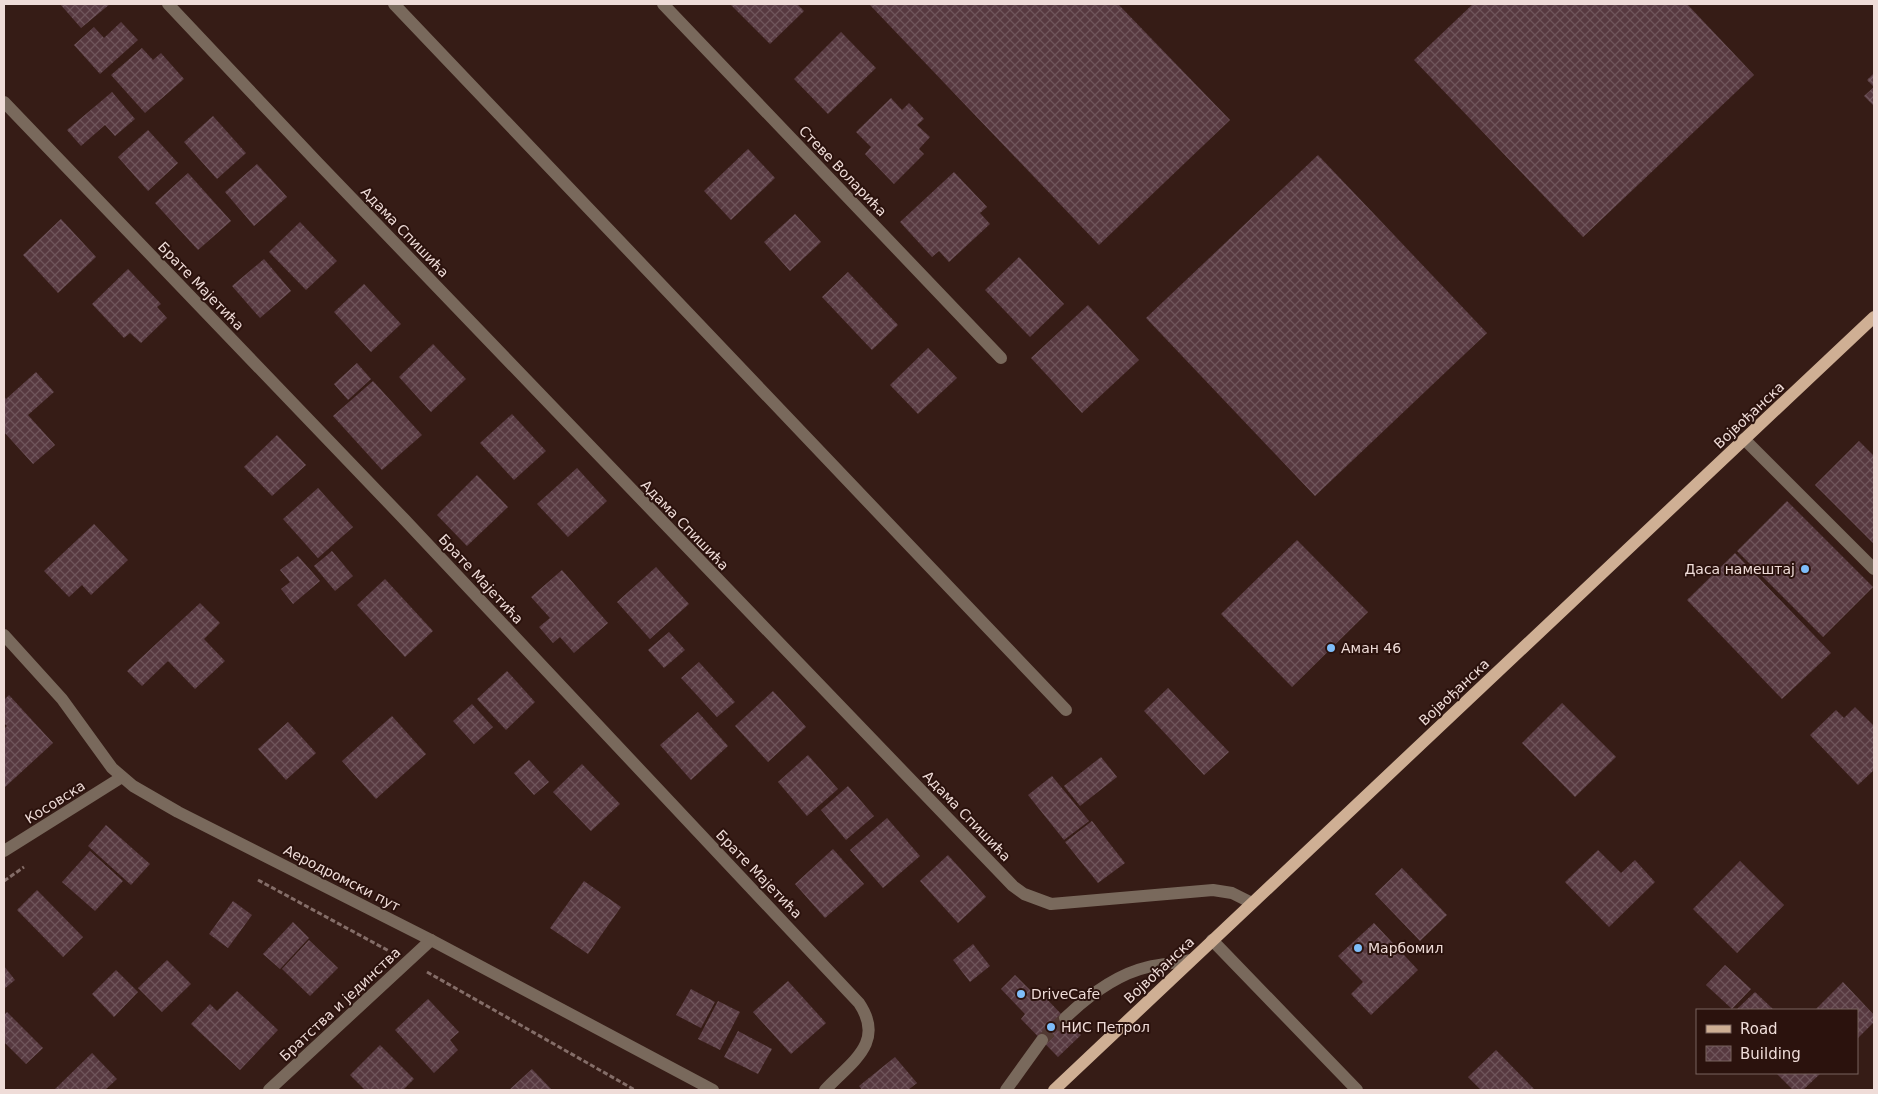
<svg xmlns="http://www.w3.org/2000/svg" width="1878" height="1094" font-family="'DejaVu Sans',sans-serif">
<defs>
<pattern id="building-cross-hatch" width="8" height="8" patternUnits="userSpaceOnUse" patternTransform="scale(1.25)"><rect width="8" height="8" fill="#573940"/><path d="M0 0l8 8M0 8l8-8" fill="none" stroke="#6f555b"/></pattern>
</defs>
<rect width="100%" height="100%" fill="#361c16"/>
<g fill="url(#building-cross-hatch)">
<polygon points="60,4 110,4 81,28"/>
<polygon points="730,4 797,4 804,11 770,44"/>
<polygon points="869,4 1118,4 1230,120 1099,245"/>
<polygon points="1473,4 1687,4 1754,75 1583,237 1414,60"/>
<polygon points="121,22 138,40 100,74 74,45 94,27 104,38"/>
<polygon points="841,32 876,68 828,114 794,79"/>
<polygon points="142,48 153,60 161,53 184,79 145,113 111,75"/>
<polygon points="1874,73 1874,106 1864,96 1874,87 1867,80"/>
<polygon points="112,92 135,119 115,136 105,125 81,146 67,130"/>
<polygon points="891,98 902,110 909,103 924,119 917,125 930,137 919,149 924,154 894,184 865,154 871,147 856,132"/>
<polygon points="213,116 246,153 217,179 184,142"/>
<polygon points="148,130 178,163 148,191 118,157"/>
<polygon points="748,149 775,178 731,220 704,191"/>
<polygon points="1318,155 1487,333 1315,496 1146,318"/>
<polygon points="257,164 287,197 254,226 225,192"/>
<polygon points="954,172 987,207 980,213 990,224 949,262 939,251 932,257 900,222"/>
<polygon points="188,173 231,221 198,250 155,203"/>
<polygon points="795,214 821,242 790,271 764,242"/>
<polygon points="61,219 96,257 58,293 23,255"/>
<polygon points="300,222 337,261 306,290 269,252"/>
<polygon points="1019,257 1064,304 1030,337 985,290"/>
<polygon points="264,259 291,291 260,318 232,286"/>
<polygon points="128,269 161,304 157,307 167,318 141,343 130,333 124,338 92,304"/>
<polygon points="848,272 898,325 872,350 822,297"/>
<polygon points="364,284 401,324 371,352 334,312"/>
<polygon points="1088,305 1139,360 1082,413 1031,358"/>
<polygon points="433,344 466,379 431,412 399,377"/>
<polygon points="928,348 957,378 918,414 890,385"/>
<polygon points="357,363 371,379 348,400 334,384"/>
<polygon points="36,372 54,392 28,415 55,445 33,464 4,432 4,396 6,399"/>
<polygon points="373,381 422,435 382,470 333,416"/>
<polygon points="512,414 546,451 514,480 480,443"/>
<polygon points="277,435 306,465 272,496 244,467"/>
<polygon points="1859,441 1874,456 1874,544 1815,485"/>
<polygon points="577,468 607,501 568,537 537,504"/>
<polygon points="477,475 508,507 467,546 437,515"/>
<polygon points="318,488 353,527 318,558 283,519"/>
<polygon points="1787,501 1873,587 1823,637 1737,551"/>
<polygon points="94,524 128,560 91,595 82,585 69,597 44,571"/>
<polygon points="1297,540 1368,612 1292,687 1221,614"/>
<polygon points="332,551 353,576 335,591 314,566"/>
<polygon points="1735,553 1831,653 1782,699 1687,600"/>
<polygon points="298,556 320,581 293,604 281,589 290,582 280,570"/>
<polygon points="656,567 689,604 650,639 617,602"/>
<polygon points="562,570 608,623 574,653 560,637 553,643 539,627 550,618 531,597"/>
<polygon points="385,579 433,631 405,657 357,605"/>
<polygon points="200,603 220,623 204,639 225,661 195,689 168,661 142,686 127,671"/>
<polygon points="669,632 685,650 664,668 648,650"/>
<polygon points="699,662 735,702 717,717 681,678"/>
<polygon points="507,671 535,702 506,730 477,699"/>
<polygon points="1168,688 1229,752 1204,775 1144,711"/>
<polygon points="773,691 806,727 768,762 735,726"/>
<polygon points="9,695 53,743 4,788 4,729 7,726 4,723 4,700"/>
<polygon points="1562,703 1616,757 1575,797 1522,743"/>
<polygon points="472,704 493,727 474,744 453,721"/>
<polygon points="1855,707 1874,726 1874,770 1858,785 1810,735 1836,710 1844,718"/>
<polygon points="698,712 728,746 691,780 660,745"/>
<polygon points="392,716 426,754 376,799 342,761"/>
<polygon points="288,722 316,753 286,780 258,749"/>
<polygon points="808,755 838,789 807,816 778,782"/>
<polygon points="1101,757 1117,777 1080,806 1064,786"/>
<polygon points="529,760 549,782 534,795 514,773"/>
<polygon points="582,764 620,804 591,831 553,792"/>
<polygon points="1052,776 1089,821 1064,840 1028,795"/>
<polygon points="848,786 874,816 846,840 821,810"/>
<polygon points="887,818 920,856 883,888 850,850"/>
<polygon points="1092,821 1125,863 1098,883 1065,842"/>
<polygon points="106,825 150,864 131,885 88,846"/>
<polygon points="833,849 864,884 825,918 795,884"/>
<polygon points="1598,850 1621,873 1635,860 1655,882 1609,927 1565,882"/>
<polygon points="90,851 123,881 95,911 62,882"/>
<polygon points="948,855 986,897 958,923 920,881"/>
<polygon points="1740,861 1784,905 1737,953 1693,909"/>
<polygon points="1402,868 1447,915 1420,941 1375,894"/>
<polygon points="584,881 621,907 588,954 550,928"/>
<polygon points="37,890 83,937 63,957 17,910"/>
<polygon points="233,901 252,915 228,948 209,934"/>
<polygon points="293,922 309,938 280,969 263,954"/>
<polygon points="1374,923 1418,970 1371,1015 1351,994 1363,982 1338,956"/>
<polygon points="309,940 338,968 310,996 282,969"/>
<polygon points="973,944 990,966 970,982 953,960"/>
<polygon points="167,960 191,984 162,1012 138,988"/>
<polygon points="1725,965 1751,989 1732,1009 1706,985"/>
<polygon points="4,966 15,980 4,989"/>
<polygon points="116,970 138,992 114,1017 92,994"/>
<polygon points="1015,975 1040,1000 1044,996 1081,1035 1058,1057 1021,1019 1025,1014 1001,989"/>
<polygon points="788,981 826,1023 791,1054 753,1012"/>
<polygon points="1843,982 1874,1015 1874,1022 1857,1039 1857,1010 1815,1010"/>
<polygon points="691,989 715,1002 701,1028 676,1015"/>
<polygon points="237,991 278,1030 240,1070 191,1024 210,1004 217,1011"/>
<polygon points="1755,992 1774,1010 1737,1009"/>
<polygon points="428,999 459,1032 450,1040 458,1050 434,1073 395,1030"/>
<polygon points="718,1001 740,1012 720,1050 698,1039"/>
<polygon points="7,1012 43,1048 26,1064 4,1042 4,1015"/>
<polygon points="738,1031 772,1049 758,1074 724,1057"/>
<polygon points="380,1045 414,1079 403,1090 365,1090 350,1075"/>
<polygon points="1496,1050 1535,1090 1481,1090 1468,1077"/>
<polygon points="92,1053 117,1079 105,1090 54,1090"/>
<polygon points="895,1057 917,1083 908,1090 862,1090 859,1086"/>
<polygon points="532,1069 552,1090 509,1090"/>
<polygon points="1776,1073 1821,1073 1803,1090 1793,1090"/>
</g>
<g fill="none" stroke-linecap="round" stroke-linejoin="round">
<polyline stroke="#523933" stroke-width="12" stroke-dasharray="12 6" stroke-linecap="butt" points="1042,1040 1065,1018"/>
<g stroke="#846d68" stroke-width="3" stroke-dasharray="5 2.5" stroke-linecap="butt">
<polyline points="258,880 389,951"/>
<polyline points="4,881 24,867"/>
<polyline points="427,972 635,1090"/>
</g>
<g stroke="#79695c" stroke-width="12">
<polyline points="168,4 318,163 1013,886 1024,894 1051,904 1213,890 1232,893 1252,903"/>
<polyline points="394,4 1066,710"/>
<polyline points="663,4 1001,358"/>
<path d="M4,102L404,519L859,1003C886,1043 851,1062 825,1090"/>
<polyline points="1744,439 1874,569"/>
<polyline points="4,635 62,699 112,768 133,786 178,812 431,940 713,1090"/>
<polyline points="4,851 122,777"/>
<polyline points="1212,940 1357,1090"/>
<path d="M1065,1018C1087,997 1117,974 1148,967C1162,964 1176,963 1190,960"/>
<polyline points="269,1090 431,940"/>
<polyline points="1006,1090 1042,1040"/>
</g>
<polyline stroke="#cfaf94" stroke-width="12" points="1054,1090 1874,317"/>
</g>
<g fill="#7ebdf9" stroke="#2b120d" stroke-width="2">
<circle cx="1805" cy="569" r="5"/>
<circle cx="1331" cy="648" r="5"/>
<circle cx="1358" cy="948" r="5"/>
<circle cx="1021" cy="994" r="5"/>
<circle cx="1051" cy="1027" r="5"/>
</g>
<g text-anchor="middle" stroke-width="4" stroke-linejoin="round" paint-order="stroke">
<g font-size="14" fill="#efdcd8" stroke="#2b120d">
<text transform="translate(843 171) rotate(46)" y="5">Стеве Воларића</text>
<text transform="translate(405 232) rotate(46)" y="5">Адама Спишића</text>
<text transform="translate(201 286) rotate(46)" y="5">Брате Мајетића</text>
<text transform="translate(1749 415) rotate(-43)" y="5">Војвођанска</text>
<text transform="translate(685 525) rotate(46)" y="5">Адама Спишића</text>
<text transform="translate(481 579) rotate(47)" y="5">Брате Мајетића</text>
<text transform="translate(1454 692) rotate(-43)" y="5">Војвођанска</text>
<text transform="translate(55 802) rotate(-32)" y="5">Косовска</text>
<text transform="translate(967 816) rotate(46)" y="5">Адама Спишића</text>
<text transform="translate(759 874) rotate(46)" y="5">Брате Мајетића</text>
<text transform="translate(342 878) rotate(27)" y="5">Аеродромски пут</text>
<text transform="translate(1159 970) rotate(-43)" y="5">Војвођанска</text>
<text transform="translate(340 1004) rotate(-43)" y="5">Братства и јединства</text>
</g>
<g font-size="14" fill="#efdcd8" stroke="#2b120d" text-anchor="start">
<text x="1795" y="574" text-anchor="end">Даса намештај</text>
<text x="1341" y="653">Аман 46</text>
<text x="1368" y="953">Марбомил</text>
<text x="1031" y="999">DriveCafe</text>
<text x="1061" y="1032">НИС Петрол</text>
</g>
</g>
<rect width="1878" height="1094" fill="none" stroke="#efdcd8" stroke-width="10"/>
<rect x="1696" y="1009" width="162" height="65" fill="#2b120d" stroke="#79635e"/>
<rect x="1706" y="1025" width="25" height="8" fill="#cfaf94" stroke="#79635e"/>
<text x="1740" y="1034" font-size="15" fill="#efdcd8">Road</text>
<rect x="1706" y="1046" width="25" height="15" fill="url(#building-cross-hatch)" stroke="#79635e"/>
<text x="1740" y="1059" font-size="15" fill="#efdcd8">Building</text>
</svg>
